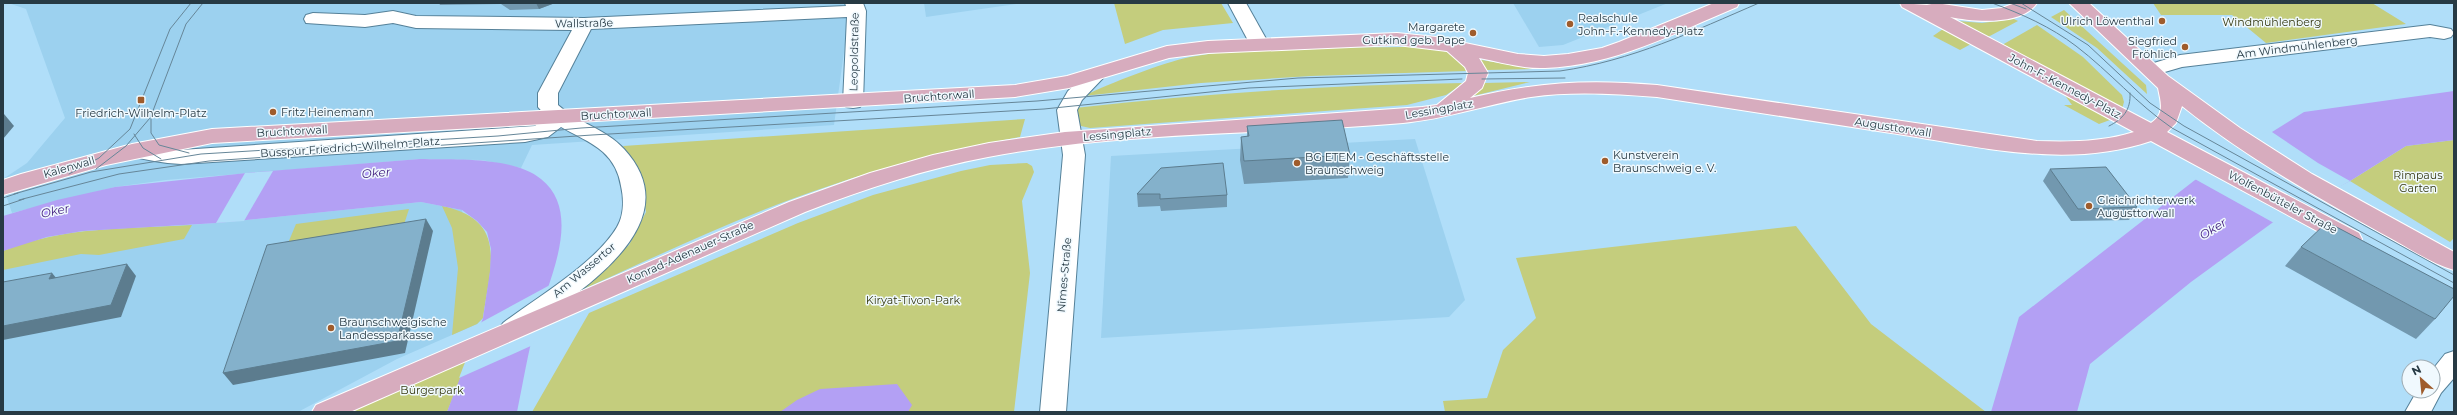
<svg xmlns="http://www.w3.org/2000/svg" width="2457" height="415" font-family="Montserrat,sans-serif">
<rect width="100%" height="100%" fill="#b0def9"/>
<g fill="#9cd1ef">
<polygon points="8,3 848,3 850,8 834,125 532,145 521,168 482,160 420,159 166,180 115,187 12,213 3,186 3,179 27,163 65,118 26,9"/>
<polygon points="924,3 1023,3 926,17"/>
<polygon points="1513,3 1668,3 1563,45 1539,47"/>
<polygon points="1415,139 1465,300 1449,317 1101,338 1111,156"/>
<polygon points="421,202 462,210 483,318 477,324 397,359 298,412 3,412 3,251 83,232 217,223"/>
</g>
<g fill="#c4cd7d">
<polygon points="1114,3 1221,3 1233,23 1163,30 1125,44"/>
<polygon points="2153,3 2372,3 2406,24 2266,43 2232,15 2161,15"/>
<polygon points="2064,10 2146,85 2147,94 2097,48 2051,17"/>
<polygon points="2014,19 2018,21 1988,37 1958,21 1982,23"/>
<polygon points="2037,25 2083,57 2122,95 2124,102 2122,109 2002,45"/>
<polygon points="1943,29 1971,44 1960,50 1933,36"/>
<path d="M1403,47C1418,47 1451,48 1462,60C1464,63 1466,68 1467,71L1311,76L1201,83L1084,96C1110,83 1162,63 1190,57C1259,44 1333,48 1403,47Z"/>
<polygon points="1476,59 1534,69 1486,70"/>
<polygon points="1530,82 1469,97 1484,83"/>
<path d="M1464,83L1446,95L1407,105L1090,128L1081,126L1075,121V108C1204,93 1333,85 1464,83Z"/>
<polygon points="2064,94 2110,120 2099,124 2064,105 2072,105"/>
<path d="M1025,119L1020,137C955,149 891,165 829,186C741,215 656,257 572,294L629,245L646,212L639,173L623,146Z"/>
<polygon points="2454,140 2454,238 2450,242 2350,181 2406,146"/>
<polygon points="1027,163 1032,166 1034,172 1022,201 1030,273 1014,412 532,412 589,313 798,223 873,195 961,171 990,165"/>
<path d="M442,206C509,220 490,267 483,318L477,324L452,335L458,268L452,228Z"/>
<polygon points="409,209 400,237 286,248 296,224"/>
<path d="M192,225L184,239L99,255L81,254L3,270V251C64,226 127,229 192,225Z"/>
<polygon points="1796,226 1871,324 1986,412 1445,412 1443,401 1487,398 1503,350 1536,318 1516,258"/>
<polygon points="473,348 447,412 325,412"/>
</g>
<g fill="#b3a0f4">
<polygon points="2454,91 2454,140 2406,146 2350,181 2283,215 2191,282 2090,364 2077,412 1991,412 2019,317 2195,180 2304,112"/>
<path d="M420,159C455,160 512,156 541,179C584,213 548,282 536,323C528,352 523,383 517,412H447L483,318L490,271L491,249L487,232L477,221L462,210L421,202L217,223L83,231L47,237L3,251V216L57,200L115,187L257,172Z"/>
<polygon points="897,384 912,405 908,412 780,412 797,400 820,389"/>
</g>
<g fill="#b0def9">
<polygon points="2269,130 2318,163 2350,181 2274,223 2193,178"/>
<polygon points="273,171 244,221 216,223 245,173"/>
<polygon points="550,285 533,345 459,378 480,323"/>
</g>
<g fill="none" stroke-linecap="round" stroke-linejoin="round">
<defs>
<g id="minor">
<path d="M845,3H863L866,11L863,102L860,107L853,108L846,107L843,102L847,17L591,29L558,93V105C578,123 606,129 624,149C695,226 572,296 519,335L511,338L503,335L499,329L503,323C536,298 596,263 617,227C624,215 624,199 621,186C619,173 613,161 603,152C590,141 575,135 561,127L548,137L525,142L181,164C163,163 145,160 128,155L124,150L128,145C142,141 165,149 181,150L535,126L547,117L538,107V93L572,30L416,28L393,23L365,27L306,23L304,19L306,15L313,13L365,15L393,11L416,16L584,18L846,6Z"/>
<polygon points="1228,3 1246,3 1269,44 1266,48 1252,48"/>
<polygon points="2430,25 2451,29 2454,33 2451,37 2444,39 2430,37 2182,67 2151,76 2144,74 2141,70 2144,66 2180,55"/>
<polygon points="1096,69 1103,71 1106,75 1082,100 1077,110 1085,155 1066,412 1040,412 1063,155 1057,110 1068,91 1089,71"/>
<polygon points="2454,351 2454,378 2441,393 2431,412 2405,412 2417,391 2433,391 2433,369 2445,354"/>
</g>
<path id="major" d="M1714,3H1739L1737,7C1675,33 1613,66 1545,68C1523,69 1500,62 1479,58L1488,73L1482,88L1470,98C1538,82 1587,79 1657,85L2037,141C2069,142 2103,142 2134,132L1902,7L1900,3L1927,5L1936,3L1982,10L2002,8L2015,3H2037C2022,26 1974,22 1950,17L2151,123C2165,114 2161,103 2158,88L2069,3H2089L2168,76L2240,128L2312,174L2454,252V270C2429,263 2405,245 2381,233C2313,195 2243,155 2182,106L2176,123L2167,132L2359,233L2362,239L2359,245L2351,247L2343,245L2151,141C2066,170 1977,146 1891,133C1813,121 1735,109 1657,97C1615,94 1573,91 1531,97C1488,104 1447,119 1403,123C1265,135 1124,131 988,157C925,169 864,189 805,212L350,412H312L316,405L789,202L870,173L933,155L989,143L1065,132L1422,107L1437,105L1466,81L1468,73L1465,67L1447,51L1397,45L1208,53L1169,58L1069,88L1015,97L212,143L106,165L3,195V180L21,174L132,144L212,129L1015,85L1067,76L1167,46L1208,41L1397,33L1436,37L1518,54L1544,56L1568,54L1602,48L1619,42Z"/>
</defs>
<use href="#minor" stroke="#558199" stroke-width="2"/>
<use href="#major" stroke="#fff" stroke-width="2"/>
<use href="#minor" fill="#fff" fill-rule="evenodd"/>
<use href="#major" fill="#d7acbe" fill-rule="evenodd"/>
<g stroke="#668698" stroke-width="1">
<path d="M1992,3C2022,14 2051,27 2076,46C2110,72 2137,104 2172,128L2454,283"/>
<polyline points="2010,3 2026,9"/>
<polyline points="2021,3 2088,45 2150,103 2184,126 2454,275"/>
<polyline points="1482,79 1565,78"/>
<path d="M2109,126C2123,119 2131,110 2130,93"/>
<polyline points="134,134 143,148 161,159"/>
<polyline points="189,153 159,145 151,133 151,116 186,24 203,3"/>
<polyline points="96,169 126,146 150,118"/>
<polyline points="69,174 99,158 130,129 170,29 191,3"/>
<path d="M14,194L91,172L201,154L498,136L581,128L1037,101L1298,78L1560,71C1631,61 1694,31 1759,3"/>
<polyline points="3,198 18,193"/>
<polyline points="19,200 119,174 209,161 592,135 1044,109 1249,88 1462,79"/>
<polyline points="3,206 24,199"/>
</g>
</g>
<g fill="#7298af">
<polygon points="439,3 555,3 539,9 510,10 501,4 440,5"/>
<polygon points="1247,126 1350,155 1348,178 1244,184 1240,160 1241,137 1247,137"/>
<polygon points="1161,168 1227,195 1227,207 1161,211 1160,206 1138,207 1137,194"/>
<polygon points="2050,169 2137,207 2129,220 2071,221 2043,181"/>
<polygon points="2301,247 2435,319 2416,339 2285,266"/>
</g>
<g fill="#5c7c8e">
<polygon points="536,3 555,3 539,9"/>
<polygon points="4,114 14,126 3,139 3,115"/>
<polygon points="426,219 433,231 405,353 233,385 223,373"/>
<polygon points="127,264 136,276 121,317 3,340 3,326"/>
<polygon points="52,273 62,285 49,279"/>
</g>
<g fill="#84b1cb" stroke="#5c7c8e">
<polygon points="1342,120 1350,155 1244,161 1241,137 1249,136 1247,126"/>
<polygon points="1223,163 1227,195 1160,199 1160,194 1137,194 1161,168"/>
<polygon points="2106,167 2137,207 2078,209 2050,169"/>
<polygon points="426,219 397,341 223,373 267,245"/>
<polygon points="2327,222 2454,289 2454,296 2435,319 2301,247"/>
<polygon points="127,264 111,305 3,326 3,282 52,273 49,279"/>
</g>
<g fill="#9f5c2c" stroke="#f0f9fe" stroke-width="1.5">
<circle cx="2162" cy="21" r="4"/>
<circle cx="1570" cy="24" r="4"/>
<circle cx="1473" cy="33" r="4"/>
<circle cx="2185" cy="47" r="4"/>
<rect x="137" y="96" width="8" height="8" rx="2"/>
<circle cx="273" cy="112" r="4"/>
<circle cx="1605" cy="161" r="4"/>
<circle cx="1297" cy="163" r="4"/>
<circle cx="2089" cy="206" r="4"/>
<circle cx="331" cy="328" r="4"/>
</g>
<g text-anchor="middle" stroke-width="3" stroke-linejoin="round" paint-order="stroke">
<g font-size="11" fill="#273a44" stroke="#f0f9fe" text-anchor="start">
<text x="1578" y="22">Realschule<tspan x="1578" dy="13">John-F.-Kennedy-Platz</tspan></text>
<text x="2154" y="25" text-anchor="end">Ulrich Löwenthal</text>
<text x="1465" y="31" text-anchor="end">Margarete<tspan x="1465" dy="13">Gutkind geb. Pape</tspan></text>
<text x="2177" y="45" text-anchor="end">Siegfried<tspan x="2177" dy="13">Fröhlich</tspan></text>
<text x="281" y="116">Fritz Heinemann</text>
<text x="141" y="117" text-anchor="middle">Friedrich-Wilhelm-Platz</text>
<text x="1613" y="159">Kunstverein<tspan x="1613" dy="13">Braunschweig e. V.</tspan></text>
<text x="1305" y="161">BG ETEM - Geschäftsstelle<tspan x="1305" dy="13">Braunschweig</tspan></text>
<text x="2097" y="204">Gleichrichterwerk<tspan x="2097" dy="13">Augusttorwall</tspan></text>
<text x="339" y="326">Braunschweigische<tspan x="339" dy="13">Landessparkasse</tspan></text>
</g>
<g font-size="11" fill="#34380f" stroke="#f0f9fe">
<text x="2272" y="26">Windmühlenberg</text>
<text x="2418" y="179">Rimpaus<tspan x="2418" dy="13">Garten</tspan></text>
<text x="913" y="304">Kiryat-Tivon-Park</text>
<text x="432" y="394">Bürgerpark</text>
</g>
<g font-size="11" fill="#273a44" stroke="#f0f9fe">
<text transform="translate(584 23) rotate(-1)" y="4">Wallstraße</text>
<text transform="translate(2297 47) rotate(-7)" y="4">Am Windmühlenberg</text>
<text transform="translate(854 52) rotate(-89)" y="4">Leopoldstraße</text>
<text transform="translate(2065 86) rotate(28)" y="4">John-F.-Kennedy-Platz</text>
<text transform="translate(939 96) rotate(-4)" y="4">Bruchtorwall</text>
<text transform="translate(1439 109) rotate(-10)" y="4">Lessingplatz</text>
<text transform="translate(616 114) rotate(-3)" y="4">Bruchtorwall</text>
<text transform="translate(1893 127) rotate(9)" y="4">Augusttorwall</text>
<text transform="translate(292 131) rotate(-3)" y="4">Bruchtorwall</text>
<text transform="translate(1117 134) rotate(-5)" y="4">Lessingplatz</text>
<text transform="translate(350 147) rotate(-4)" y="4">Busspur Friedrich-Wilhelm-Platz</text>
<text transform="translate(69 167) rotate(-16)" y="4">Kalenwall</text>
<text transform="translate(2283 202) rotate(28)" y="4">Wolfenbütteler Straße</text>
<text transform="translate(690 252) rotate(-24)" y="4">Konrad-Adenauer-Straße</text>
<text transform="translate(584 270) rotate(-40)" y="4">Am Wassertor</text>
<text transform="translate(1064 275) rotate(-85)" y="4">Nîmes-Straße</text>
</g>
<g font-size="12" font-style="italic" fill="#401d7d" stroke="#f0f9fe">
<text transform="translate(376 173) rotate(-5)" y="4">Oker</text>
<text transform="translate(55 211) rotate(-12)" y="4">Oker</text>
<text transform="translate(2213 229) rotate(-32)" y="4">Oker</text>
</g>
</g>
<rect width="2457" height="415" fill="none" stroke="#273a44" stroke-width="8"/>
<g transform="translate(2421 379) rotate(333)"><circle r="19" fill="#f0f9fe" stroke="#a0adb4"/>
<path d="M0-3L7 15L0 10L-7 15Z" fill="#9f5c2c"/>
<text y="-6" font-size="11" font-weight="bold" text-anchor="middle" fill="#273a44">N</text>
</g>
</svg>
